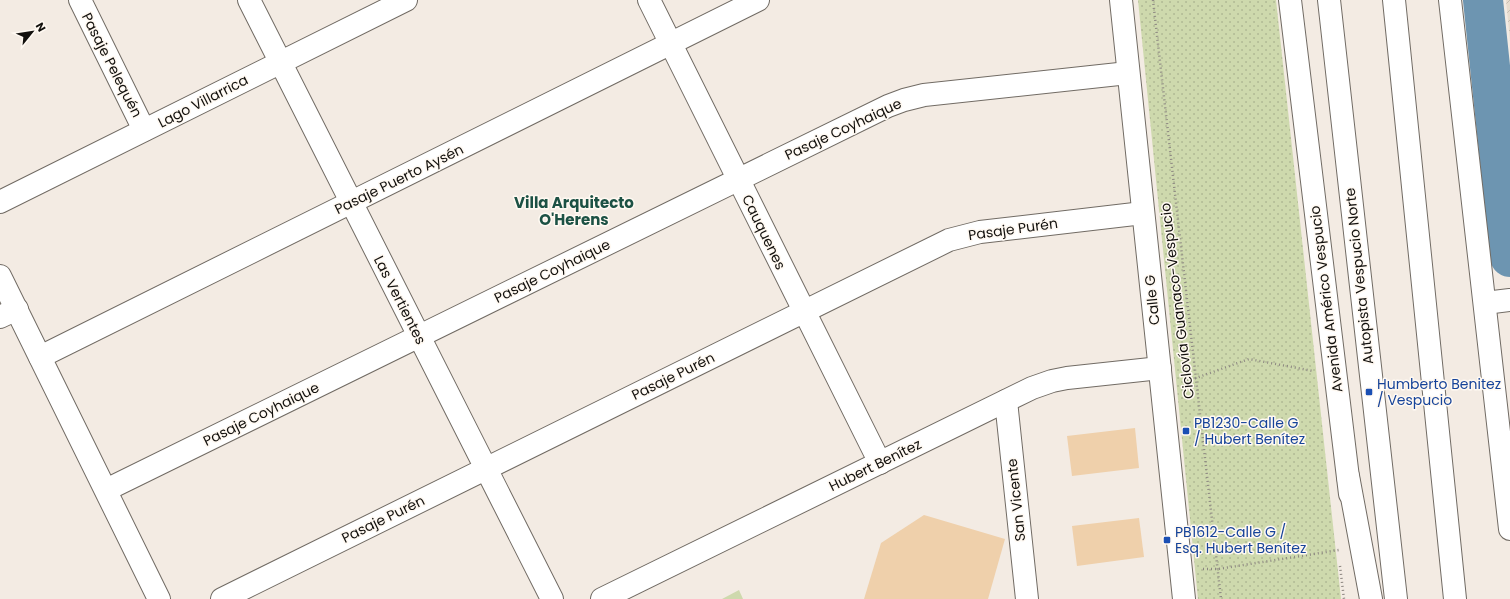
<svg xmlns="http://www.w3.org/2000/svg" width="1510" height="599" font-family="Poppins,sans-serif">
<defs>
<pattern id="industrial-furrows" width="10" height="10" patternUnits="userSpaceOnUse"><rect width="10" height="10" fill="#e9ddcf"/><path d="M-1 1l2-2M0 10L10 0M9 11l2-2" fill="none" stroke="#c7bdb1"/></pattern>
<pattern id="park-dots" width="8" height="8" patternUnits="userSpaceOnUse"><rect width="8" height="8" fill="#ced9ad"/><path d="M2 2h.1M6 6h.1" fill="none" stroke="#b0b994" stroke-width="1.8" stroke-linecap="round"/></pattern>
</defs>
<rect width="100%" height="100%" fill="#f3ebe3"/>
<polygon fill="url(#industrial-furrows)" points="1506,0 1510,0 1510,41"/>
<polygon fill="#ced9ad" points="739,590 743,599 722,599"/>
<polygon fill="url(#park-dots)" points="1138,0 1276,0 1341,599 1198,599"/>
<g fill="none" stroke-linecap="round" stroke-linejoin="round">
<polyline stroke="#6d95b1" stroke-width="40" points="1483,0 1510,257"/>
</g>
<g fill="#efd0ab">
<polygon points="1135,428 1139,468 1072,476 1067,436"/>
<polygon points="924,515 1005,539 988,599 864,599 881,543"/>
<polygon points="1139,518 1144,557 1077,566 1072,526"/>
</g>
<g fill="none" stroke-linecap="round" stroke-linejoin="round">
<defs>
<g id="minor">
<polyline points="80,0 144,130"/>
<polyline points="249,0 552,599"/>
<polyline points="649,0 880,463"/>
<polyline points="1121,0 1184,599"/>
<polyline points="0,202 406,0"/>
<polyline points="1485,303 1510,300"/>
<polyline points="0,317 17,309"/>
<polyline points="40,357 758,0"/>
<polyline points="1006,401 1027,599"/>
<polyline points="106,490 888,106 904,100 924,95 1128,73"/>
<polyline points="222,599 949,240 980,232 1143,213"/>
<polyline points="602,599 1032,388 1052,381 1067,378 1160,368"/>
</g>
<g id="major">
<polyline points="1290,0 1350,494"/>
<polyline points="1450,0 1510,529"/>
<polyline points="0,276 159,599"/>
</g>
<g id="highway">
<polyline points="1329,0 1396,599"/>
<polyline points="1394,0 1455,599"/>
<polyline points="1348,476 1371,599"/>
</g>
</defs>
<use href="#minor" stroke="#716b64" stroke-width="24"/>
<use href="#major" stroke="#716b64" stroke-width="24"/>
<use href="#highway" stroke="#716b64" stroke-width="24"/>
<g stroke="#8c8681" stroke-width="2.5" stroke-dasharray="1 3" stroke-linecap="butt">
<polyline points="1153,0 1221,599"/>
<polyline points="1183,380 1196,378 1249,359 1313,371"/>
<polyline points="1340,566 1344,599"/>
<polyline points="1203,569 1218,569 1339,550"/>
</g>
<use href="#minor" stroke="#fff" stroke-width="22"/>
<use href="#major" stroke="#fff" stroke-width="22"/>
<use href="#highway" stroke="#fff" stroke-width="22"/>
</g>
<g fill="#1a4fb4" stroke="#fff9f2" stroke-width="1.5">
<rect x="1365" y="388" width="8" height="8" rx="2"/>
<rect x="1182" y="427" width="8" height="8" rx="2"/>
<rect x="1163" y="536" width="8" height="8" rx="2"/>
</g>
<g text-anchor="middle" stroke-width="3" stroke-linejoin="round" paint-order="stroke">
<g font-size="14" fill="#12100d" stroke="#fff9f2">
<text transform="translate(112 65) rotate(63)" y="5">Pasaje Pelequén</text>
<text transform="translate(203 101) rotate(-27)" y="5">Lago Villarrica</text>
<text transform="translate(843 129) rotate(-25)" y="5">Pasaje Coyhaique</text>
<text transform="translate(399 179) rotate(-26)" y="5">Pasaje Puerto Aysén</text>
<text transform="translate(1013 229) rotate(-8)" y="5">Pasaje Purén</text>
<text transform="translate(764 232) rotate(64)" y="5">Cauquenes</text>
<text transform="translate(552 271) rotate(-26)" y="5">Pasaje Coyhaique</text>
<text transform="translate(1359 276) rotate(-96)" y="5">Autopista Vespucio Norte</text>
<text transform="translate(1326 299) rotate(-97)" y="5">Avenida Américo Vespucio</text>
<text transform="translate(400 300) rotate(63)" y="5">Las Vertientes</text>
<text transform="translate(1152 300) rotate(-96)" y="5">Calle G</text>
<text transform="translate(1177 301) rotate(-97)" y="5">Ciclovía Guanaco-Vespucio</text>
<text transform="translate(673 376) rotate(-26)" y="5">Pasaje Purén</text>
<text transform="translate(261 414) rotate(-26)" y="5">Pasaje Coyhaique</text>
<text transform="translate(875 465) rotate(-26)" y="5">Hubert Benítez</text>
<text transform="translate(1016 500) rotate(-96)" y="5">San Vicente</text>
<text transform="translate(383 519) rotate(-26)" y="5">Pasaje Purén</text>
</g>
<g font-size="14" fill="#164399" stroke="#fff9f2" text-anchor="start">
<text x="1377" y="389">Humberto Benitez<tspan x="1377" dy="16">/ Vespucio</tspan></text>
<text x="1194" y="428">PB1230-Calle G<tspan x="1194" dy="16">/ Hubert Benítez</tspan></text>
<text x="1175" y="537">PB1612-Calle G /<tspan x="1175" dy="16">Esq. Hubert Benítez</tspan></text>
</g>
<g font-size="15" font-weight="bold" fill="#1c5144" stroke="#fff9f2">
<text x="574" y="208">Villa Arquitecto<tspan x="574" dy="17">O'Herens</tspan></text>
</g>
</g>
<g transform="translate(32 32) rotate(60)" stroke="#fff9f2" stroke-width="3" paint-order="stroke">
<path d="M0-3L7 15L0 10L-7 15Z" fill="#12100d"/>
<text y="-6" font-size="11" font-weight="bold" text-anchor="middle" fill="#12100d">N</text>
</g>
</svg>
